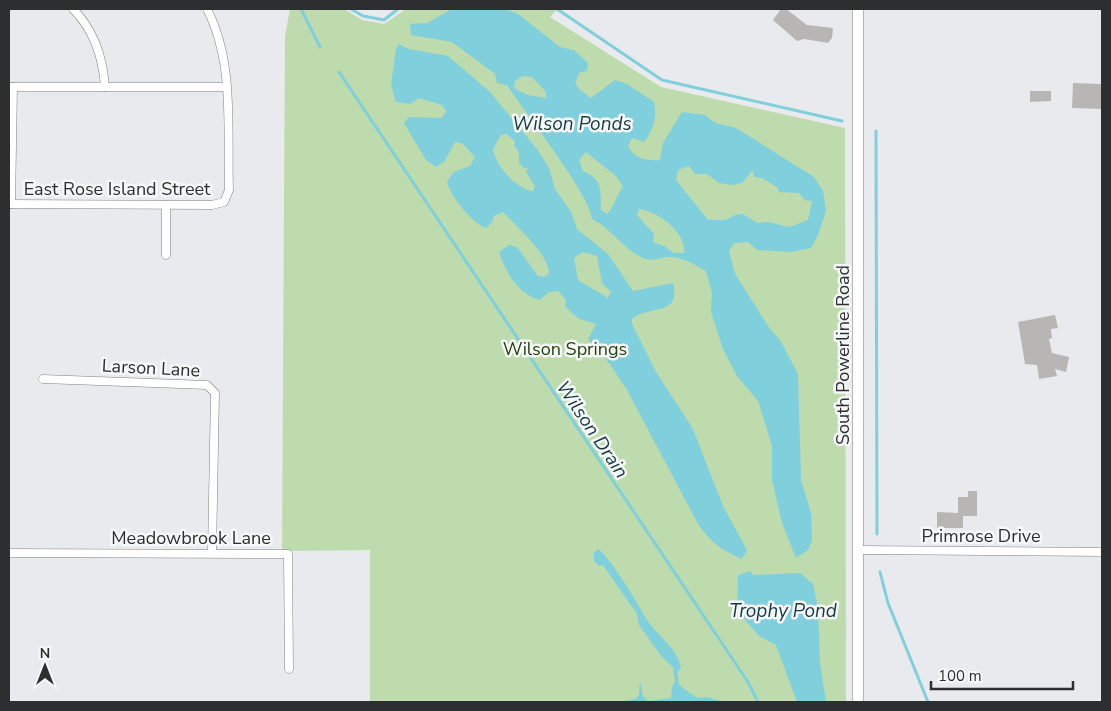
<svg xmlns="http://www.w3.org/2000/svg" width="1111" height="711" font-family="'Nunito Sans',sans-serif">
<rect width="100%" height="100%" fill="#e9eaed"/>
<polygon fill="#bddbad" points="290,9 344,9 362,20 384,24 406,9 557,9 550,17 661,87 845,128 846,702 370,702 370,550 282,551 285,36"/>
<g fill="#80cfdc" fill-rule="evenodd">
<path d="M452,9H505L518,14L560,47L574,50L588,63L587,71L580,72L575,83L580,90L591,98L615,80L627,84L654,102C657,118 654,129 644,142L632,138L628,146C634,159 647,161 660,160L663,143L682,112L705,115L715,123L736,128L814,177L823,191L826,211L818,235L811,248L791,252L757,250L748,242L734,243L729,251L735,274L770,329L780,340L798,374L801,480L811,513L812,541L808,550L796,558L782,523L772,480V446L766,426L758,401L737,376L723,349L711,312L712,293L706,271C695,265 679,255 666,257C656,259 651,262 641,257C623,249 611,228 592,219C591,196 523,110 507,85L497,83L495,74L452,42L411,35L410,24L427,23ZM523,76L532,77L546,92V98L528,95L514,88L515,81ZM586,152L617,177L623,187C617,194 613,209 607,214L601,210C600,191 604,180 583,171L579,160ZM689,166L695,174H707L719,183L733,185L742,183L753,170L754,177L762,178L777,187L779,192L799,193L805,200L812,201L808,220L789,227L769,222L757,223L743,214L735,215L725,220H708L676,180L678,170ZM639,209C658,211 687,233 684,253H673L666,247L653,242L654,234L637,215Z"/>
<path d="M399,44L409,49L448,56L490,92L537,149L549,168L555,189L571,212L577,229L608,254L633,291L673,283C681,317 650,304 632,319V324L656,372L693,429L723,506L747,550L742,559C721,550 709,541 697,522L627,390L609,363L588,339L596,324L579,319L565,307L566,300L558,291L549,292L540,300C518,294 506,273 499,252L509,245L517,247L538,276L544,277L549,274C549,254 516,226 503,212L494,216L492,222L486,228C472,223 449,195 447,181L454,172L470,166L475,157L463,144L455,142L444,162L436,167L426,160L404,123L409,117L442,118L446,111L442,105L419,98L410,104L396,102L391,85L396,48ZM506,134L515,141L514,146L519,152V163L524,168H528L526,172L535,186L533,191C516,189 495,165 493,149L501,135ZM583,252L597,256L602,283L611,292L608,298L578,280L574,258Z"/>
<path d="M598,549C610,557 636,601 644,615C654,634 677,646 681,668L677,672L679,685L697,698L707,697L724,702H619L636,699L639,695L640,681L643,696L648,701L671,698L672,687L675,682L673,667L662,657L639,625L637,614L603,565L599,566L594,561V552Z"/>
<polygon points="750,571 754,575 800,573 813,584 818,608 820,663 826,702 797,702 776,645 759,636 737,611 738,575"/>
</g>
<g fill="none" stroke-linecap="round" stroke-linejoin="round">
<g stroke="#80cfdc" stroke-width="3">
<polyline points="301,9 320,47"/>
<polyline points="351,9 363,16 384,20 398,9"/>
<polyline points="557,9 662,80 842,121"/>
<polyline points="339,72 748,682 758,702"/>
<polyline points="876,131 877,534"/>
<polyline points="880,572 888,603 928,702"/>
</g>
</g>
<g fill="#b8b6b4">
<polygon points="781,9 786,9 807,25 833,28 832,38 828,43 804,39 797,41 773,20"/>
<polygon points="1073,83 1102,84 1102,109 1072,108"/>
<polygon points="1030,91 1051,91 1051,101 1030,102"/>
<polygon points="1055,315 1058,328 1051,329 1052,338 1049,339 1052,353 1069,357 1066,372 1055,369 1057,376 1039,379 1037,365 1025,364 1018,322"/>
<polygon points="968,491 977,491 977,516 963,516 963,528 937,528 937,512 958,513 958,497 968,497"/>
</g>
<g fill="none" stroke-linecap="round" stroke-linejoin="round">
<defs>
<g id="minor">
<path d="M73,9C94,30 103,58 105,87"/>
<polyline points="9,87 226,87"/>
<path d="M9,204L212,205L224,202L229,190C227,130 235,63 207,9"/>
<polyline points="11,204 13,87"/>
<polyline points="166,205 166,255"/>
<polyline points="43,379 207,385 215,393 212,553"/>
<polyline points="859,550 1102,552"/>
<polyline points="9,553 288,554 289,669"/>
</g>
<polyline id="tertiary" points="858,702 858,9"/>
</defs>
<use href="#minor" stroke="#7f8083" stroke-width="9"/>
<use href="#tertiary" stroke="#7f8083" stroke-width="11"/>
<use href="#minor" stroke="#fff" stroke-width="8"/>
<use href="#tertiary" stroke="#fff" stroke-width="10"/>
</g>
<g text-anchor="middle" stroke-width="5" stroke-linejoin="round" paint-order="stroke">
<g font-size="18" fill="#2d2e2f" stroke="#f7f8fa">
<text x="117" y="195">East Rose Island Street</text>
<text transform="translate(843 355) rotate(-90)" y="6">South Powerline Road</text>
<text transform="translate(151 368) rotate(3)" y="6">Larson Lane</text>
<text x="981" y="542">Primrose Drive</text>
<text x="191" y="544">Meadowbrook Lane</text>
</g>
<g font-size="18" fill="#24430c" stroke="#f7f8fa">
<text x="565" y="355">Wilson Springs</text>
</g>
<g font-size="19" font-style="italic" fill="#143a40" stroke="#f7f8fa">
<text x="572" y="130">Wilson Ponds</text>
<text transform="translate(593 429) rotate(56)" y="7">Wilson Drain</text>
<text x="783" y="617">Trophy Pond</text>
</g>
</g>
<rect width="1111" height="711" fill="none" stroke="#2d2e2f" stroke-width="20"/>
<g transform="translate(45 666)" stroke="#f7f8fa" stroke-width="4" paint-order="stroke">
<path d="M0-4L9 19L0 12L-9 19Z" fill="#2d2e2f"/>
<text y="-8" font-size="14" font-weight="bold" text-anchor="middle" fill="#2d2e2f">N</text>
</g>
<path d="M931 681v8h142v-8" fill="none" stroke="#2d2e2f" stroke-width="2.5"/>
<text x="938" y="681" font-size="15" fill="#2d2e2f" stroke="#f7f8fa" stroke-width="4" paint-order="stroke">100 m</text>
</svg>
